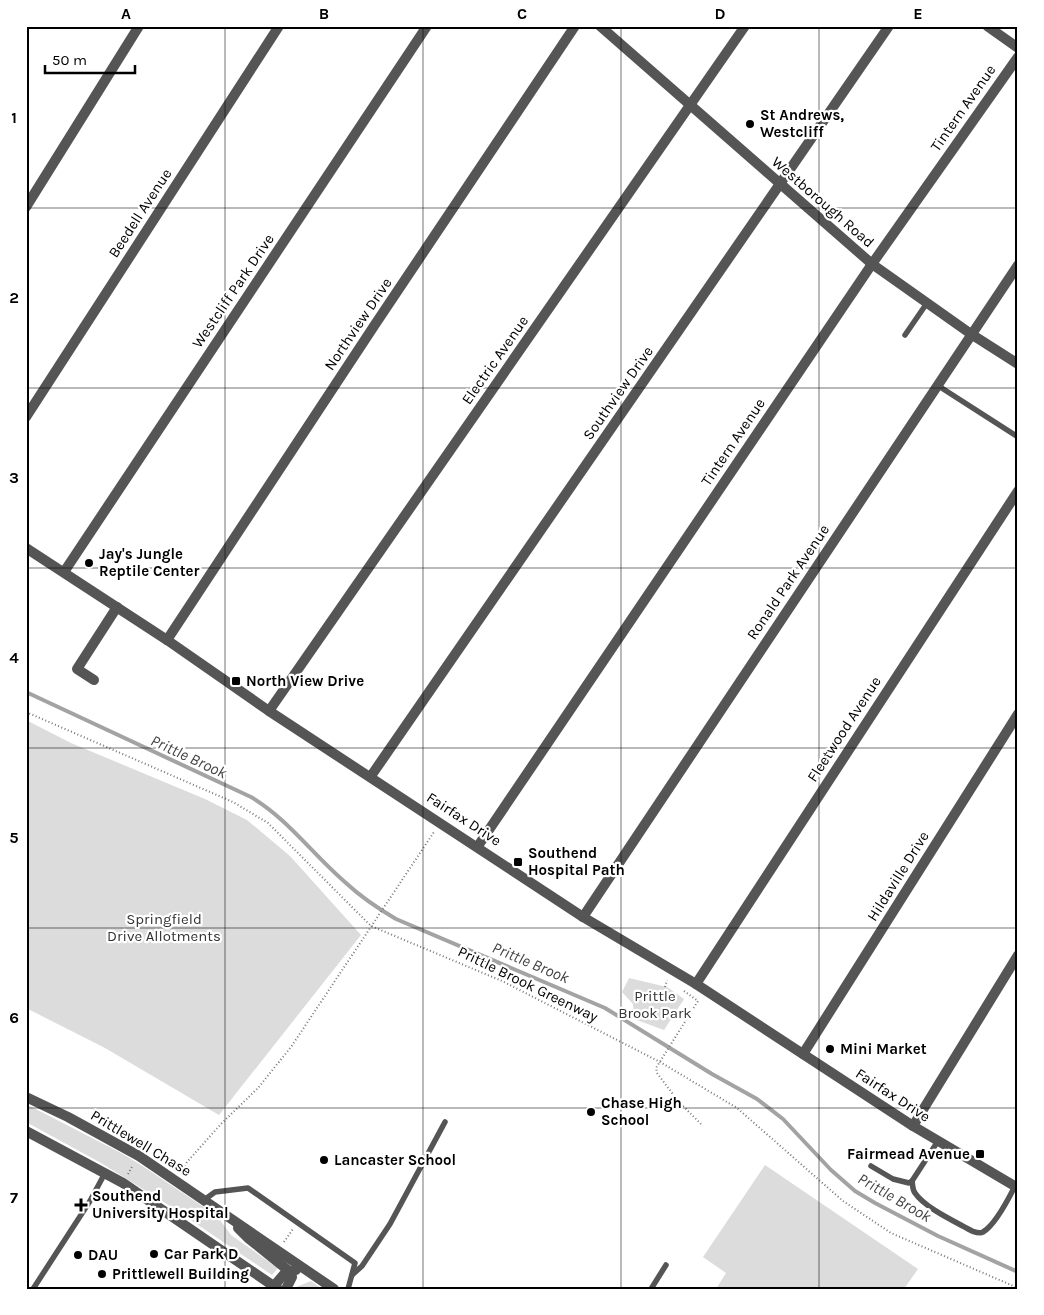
<svg xmlns="http://www.w3.org/2000/svg" width="1044" height="1315" font-family="Karla,sans-serif">
<rect width="100%" height="100%" fill="#fff"/>
<g fill="#dcdcdc">
<polygon points="26,720 71,743 205,799 247,820 290,856 361,935 219,1115 105,1048 26,1008"/>
<polygon points="629,978 667,987 684,999 664,1030 634,1019 633,1004 622,992"/>
<polygon points="26,1104 121,1153 141,1165 217,1216 231,1235 278,1268 272,1275 170,1206 101,1163 26,1122"/>
<polygon points="765,1165 918,1269 904,1289 716,1289 726,1273 703,1257"/>
<polygon points="311,1281 322,1289 295,1289 296,1287"/>
</g>
<g fill="none" stroke-linecap="round" stroke-linejoin="round">
<path stroke="#a3a3a3" stroke-width="4" d="M26,692L251,797C288,819 313,855 346,883C361,897 379,909 396,919L605,1008L712,1074L757,1099L783,1119L831,1170L855,1191L875,1203L938,1236L1018,1272"/>
<g stroke="#777" stroke-width="2" stroke-dasharray="1 2.5" stroke-linecap="butt">
<polyline points="26,712 233,802 268,823 371,926 502,981 660,1062 737,1108 843,1201 891,1233 1018,1288"/>
<polyline points="665,987 667,980"/>
<polyline points="684,991 698,1001 656,1068 657,1073 678,1101 701,1124"/>
<polyline points="181,1172 187,1162 221,1124 258,1088 291,1047 434,832"/>
<polyline points="128,1174 133,1165"/>
<polyline points="284,1242 293,1229"/>
</g>
<g stroke="#555" stroke-width="5.5">
<polyline points="905,335 927,303"/>
<polyline points="937,385 1018,437"/>
<polyline points="871,1166 893,1179 909,1183 912,1181 938,1141"/>
<path d="M912,1181C913,1185 912,1189 915,1193C925,1208 956,1222 972,1231C975,1232 980,1234 983,1232C995,1225 1009,1198 1015,1186"/>
<polyline points="204,1200 215,1192 248,1188 355,1263 348,1289"/>
<polyline points="352,1275 362,1266 390,1224 445,1122"/>
<polyline points="33,1289 90,1201 105,1173"/>
<polyline points="651,1289 666,1265"/>
</g>
<g stroke="#555" stroke-width="10">
<polyline points="600,26 872,264 971,334 1018,364"/>
<polyline points="987,26 1018,48"/>
<polyline points="26,207 139,26"/>
<polyline points="26,417 279,26"/>
<polyline points="64,572 427,26"/>
<polyline points="167,640 374,326 575,26"/>
<polyline points="94,680 77,669 117,607"/>
<polyline points="269,711 745,26"/>
<polyline points="371,776 889,26"/>
<polyline points="478,846 872,264 1018,57"/>
<polyline points="583,917 1018,265"/>
<polyline points="696,984 1018,491"/>
<polyline points="803,1054 1018,714"/>
<polyline points="913,1126 1018,955"/>
</g>
<g stroke="#555" stroke-width="10">
<polyline points="26,548 167,640 269,711 583,917 696,984 913,1126 1018,1188"/>
<polyline points="26,1097 68,1117 139,1156 334,1289"/>
<polyline points="26,1131 123,1183 278,1289"/>
<polyline points="238,1228 248,1238 289,1271 292,1277 286,1289"/>
<polyline points="274,1286 285,1273 296,1270"/>
</g>
</g>
<path fill="none" stroke="#000" stroke-width="1" stroke-opacity="0.55" d="M225,26V1289M423,26V1289M621,26V1289M819,26V1289M26,208H1018M26,388H1018M26,568H1018M26,748H1018M26,928H1018M26,1108H1018"/>
<g fill="#000" stroke="#fff" stroke-width="2">
<circle cx="750" cy="124" r="5"/>
<circle cx="89" cy="563" r="5"/>
<rect x="231" y="676" width="10" height="10" rx="2.5"/>
<rect x="513" y="857" width="10" height="10" rx="2.5"/>
<circle cx="830" cy="1049" r="5"/>
<circle cx="591" cy="1112" r="5"/>
<rect x="975" y="1149" width="10" height="10" rx="2.5"/>
<circle cx="324" cy="1160" r="5"/>
<path d="M78.5 1197.5h5v5h5v5h-5v5h-5v-5h-5v-5h5z"/>
<circle cx="154" cy="1254" r="5"/>
<circle cx="78" cy="1255" r="5"/>
<circle cx="102" cy="1274" r="5"/>
</g>
<g text-anchor="middle" stroke-width="4.5" stroke-linejoin="round" paint-order="stroke">
<g font-size="15" fill="#000" stroke="#fff">
<text transform="translate(963 108) rotate(-55)" y="5">Tintern Avenue</text>
<text transform="translate(823 202) rotate(41)" y="5">Westborough Road</text>
<text transform="translate(140 213) rotate(-57)" y="5">Beedell Avenue</text>
<text transform="translate(233 291) rotate(-56)" y="5">Westcliff Park Drive</text>
<text transform="translate(358 324) rotate(-56)" y="5">Northview Drive</text>
<text transform="translate(495 360) rotate(-55)" y="5">Electric Avenue</text>
<text transform="translate(618 393) rotate(-55)" y="5">Southview Drive</text>
<text transform="translate(733 442) rotate(-56)" y="5">Tintern Avenue</text>
<text transform="translate(788 582) rotate(-56)" y="5">Ronald Park Avenue</text>
<text transform="translate(844 729) rotate(-57)" y="5">Fleetwood Avenue</text>
<text transform="translate(464 819) rotate(33)" y="5">Fairfax Drive</text>
<text transform="translate(898 876) rotate(-58)" y="5">Hildaville Drive</text>
<text transform="translate(528 984) rotate(26)" y="5">Prittle Brook Greenway</text>
<text transform="translate(893 1095) rotate(33)" y="5">Fairfax Drive</text>
<text transform="translate(141 1143) rotate(31)" y="5">Prittlewell Chase</text>
</g>
<g font-size="15" font-weight="bold" fill="#000" stroke="#fff" text-anchor="start">
<text x="760" y="120">St Andrews,<tspan x="760" dy="17">Westcliff</tspan></text>
<text x="99" y="559">Jay's Jungle<tspan x="99" dy="17">Reptile Center</tspan></text>
<text x="246" y="686">North View Drive</text>
<text x="528" y="858">Southend<tspan x="528" dy="17">Hospital Path</tspan></text>
<text x="840" y="1054">Mini Market</text>
<text x="601" y="1108">Chase High<tspan x="601" dy="17">School</tspan></text>
<text x="970" y="1159" text-anchor="end">Fairmead Avenue</text>
<text x="334" y="1165">Lancaster School</text>
<text x="92" y="1201">Southend<tspan x="92" dy="17">University Hospital</tspan></text>
<text x="164" y="1259">Car Park D</text>
<text x="88" y="1260">DAU</text>
<text x="112" y="1279">Prittlewell Building</text>
</g>
<g font-size="15" fill="#333" stroke="#fff">
<text x="164" y="924">Springfield<tspan x="164" dy="17">Drive Allotments</tspan></text>
<text x="655" y="1001">Prittle<tspan x="655" dy="17">Brook Park</tspan></text>
</g>
<g font-size="16" font-style="italic" fill="#444" stroke="#fff">
<text transform="translate(189 756) rotate(25)" y="6">Prittle Brook</text>
<text transform="translate(531 962) rotate(23)" y="6">Prittle Brook</text>
<text transform="translate(895 1197) rotate(30)" y="6">Prittle Brook</text>
</g>
</g>
<rect width="1044" height="1315" fill="none" stroke="#ffffff" stroke-width="55"/>
<path d="M45 65v8h90v-8" fill="none" stroke="#000000" stroke-width="2.5"/>
<text x="52" y="65" font-size="15" fill="#000000" stroke="#ffffff" stroke-width="4" paint-order="stroke">50 m</text>
<rect x="28" y="28" width="988" height="1260" fill="none" stroke="#000" stroke-width="2"/>
<g font-size="16" text-anchor="middle" font-weight="bold" fill="#000">
<text x="126" y="19">A</text>
<text x="324" y="19">B</text>
<text x="522" y="19">C</text>
<text x="720" y="19">D</text>
<text x="918" y="19">E</text>
<text x="14" y="123">1</text>
<text x="14" y="303">2</text>
<text x="14" y="483">3</text>
<text x="14" y="663">4</text>
<text x="14" y="843">5</text>
<text x="14" y="1023">6</text>
<text x="14" y="1203">7</text>
</g>
</svg>
